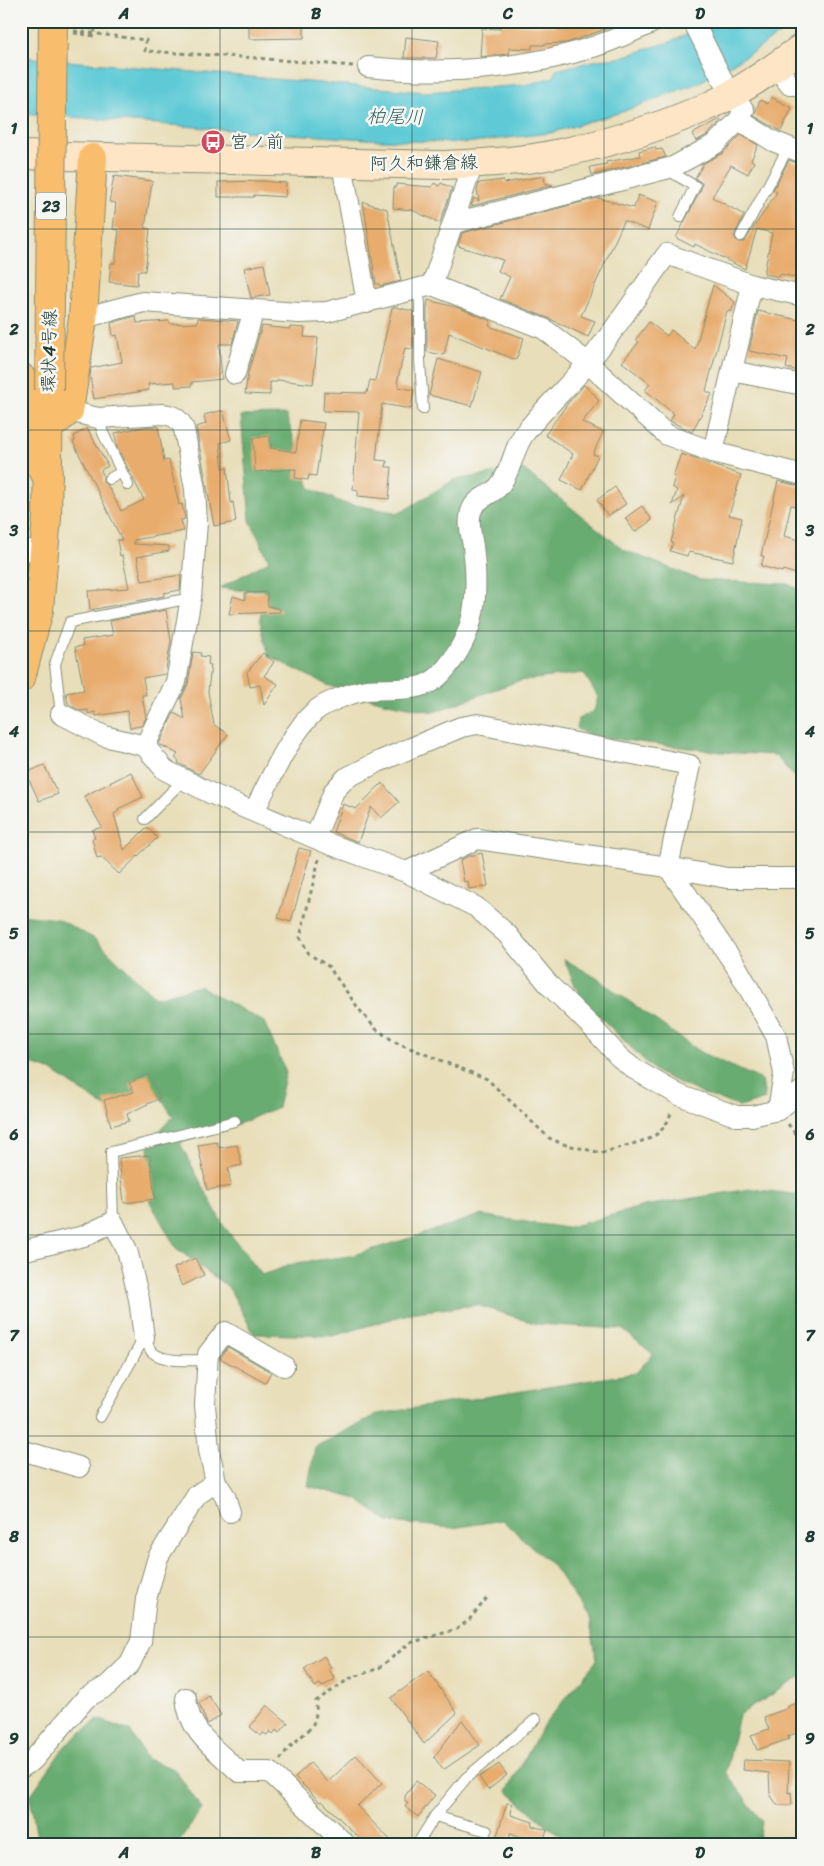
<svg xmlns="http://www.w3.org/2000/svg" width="824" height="1866" font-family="Sriracha,'Klee One',sans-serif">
<rect width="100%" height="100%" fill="#f6f6f2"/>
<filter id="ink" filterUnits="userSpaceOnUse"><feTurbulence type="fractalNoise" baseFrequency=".02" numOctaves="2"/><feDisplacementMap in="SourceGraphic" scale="10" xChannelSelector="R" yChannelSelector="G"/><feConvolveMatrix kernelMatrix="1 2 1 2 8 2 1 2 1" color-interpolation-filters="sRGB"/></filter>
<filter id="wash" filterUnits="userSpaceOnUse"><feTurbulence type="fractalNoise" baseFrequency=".0096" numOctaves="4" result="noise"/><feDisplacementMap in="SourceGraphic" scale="20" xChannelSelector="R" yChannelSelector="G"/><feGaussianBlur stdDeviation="1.12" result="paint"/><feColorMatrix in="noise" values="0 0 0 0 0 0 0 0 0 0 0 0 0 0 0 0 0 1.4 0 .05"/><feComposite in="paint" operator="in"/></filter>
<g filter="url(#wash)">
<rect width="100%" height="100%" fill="#e8deb9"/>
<g fill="#68ac71" stroke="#447452">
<polygon points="286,415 310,488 343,503 400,513 453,480 523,469 624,550 700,580 787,584 803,591 803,787 775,755 721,752 590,736 577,729 578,719 594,711 598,697 584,673 518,681 434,712 383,702 327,685 269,656 260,621 265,590 239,590 220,588 269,561 250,520 241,416"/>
<polygon points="21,915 58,919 95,939 156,998 199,986 264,1022 286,1072 278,1107 241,1123 180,1143 223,1225 262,1275 296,1263 350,1256 414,1237 480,1215 566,1228 644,1206 750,1189 803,1195 803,1675 739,1715 726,1772 762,1822 758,1845 572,1845 539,1819 507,1791 543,1726 597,1660 589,1618 554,1567 502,1520 453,1528 388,1522 357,1499 308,1486 315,1447 378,1414 636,1373 653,1354 622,1329 537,1324 477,1305 415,1312 333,1336 254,1334 229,1288 176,1248 150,1202 148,1144 173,1116 152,1085 105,1107 52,1071 21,1060"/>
<polygon points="564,959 595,977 700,1052 762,1080 765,1099 740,1107 701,1093 656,1072 580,997"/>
<polygon points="98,1719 130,1731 147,1759 174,1769 202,1809 177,1845 38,1845 30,1796 65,1746"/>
</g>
<polygon fill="#5ecad6" stroke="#3e8485" points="718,21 799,21 753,52 700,82 622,112 550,133 465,143 382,140 257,132 21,113 21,57 425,92 526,85 554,77 556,70 598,60 618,58 670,42"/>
<g id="blocks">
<g fill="#e8ac6d">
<polygon points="556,21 616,21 617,25 566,43 544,44 544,45 532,45 532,49 509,48 509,54 480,57 482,28 500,29 500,24 556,26"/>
<polygon points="249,22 304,22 304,38 249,39"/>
<polygon points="406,37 439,41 436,58 404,58"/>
<polygon points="771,97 792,108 781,131 754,116 760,100 768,104"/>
<polygon points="720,119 721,121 708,134 696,141 692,134"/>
<polygon points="741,135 758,145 751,160 754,162 748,174 731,165 712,197 744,215 734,236 737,242 744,242 777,192 773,190 789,160 803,165 803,279 780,274 779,277 764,274 772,233 757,229 745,269 695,244 694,247 676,238 701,189 702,183 695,178 704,163 723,153"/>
<polygon points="655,147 656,150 662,149 666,157 592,175 590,167 607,164 606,162 640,156 639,151"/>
<polygon points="114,176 152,181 145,228 150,229 145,271 138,271 137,285 109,282 111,263 115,263 119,230 113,229 116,203 109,202"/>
<polygon points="544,176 545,183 553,185 471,206 474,198 479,201 477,190 479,183 503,180 504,183"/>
<polygon points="261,181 286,183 285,197 254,195 254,197 218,197 218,182"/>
<polygon points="434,183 439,186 441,183 452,188 440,223 412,210 393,208 394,187 396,187 396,184 432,187"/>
<polygon points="638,195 658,202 648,230 624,221 581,316 595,321 588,337 548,318 500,299 510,277 498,271 503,260 458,246 462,233 598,198 634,208"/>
<polygon points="363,202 387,209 401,281 380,286 379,284 376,284"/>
<polygon points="264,264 270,295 251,298 244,268"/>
<polygon points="713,285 735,302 731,312 727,311 706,391 712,394 692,432 670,421 674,414 645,390 650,384 622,362 639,342 636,339 649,322 667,336 671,330 695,350"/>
<polygon points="428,300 459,308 491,321 489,326 524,338 516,360 449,333 444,355 427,352 427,309"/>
<polygon points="395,307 413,311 413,349 405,348 397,383 399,384 398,387 414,390 411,409 382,404 376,460 387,461 386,467 392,467 389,499 358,496 358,490 353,489 359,412 323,411 324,392 367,393 370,380 375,381 392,308"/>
<polygon points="758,311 803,321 803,372 786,368 788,359 749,351"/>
<polygon points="136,316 137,323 169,321 170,324 197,323 198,318 238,321 232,344 219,344 222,379 192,382 192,386 175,387 175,382 148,384 149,390 94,399 90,376 91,368 122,362 117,335 113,336 111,323"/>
<polygon points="262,326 290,329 290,327 305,328 304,337 318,338 313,384 278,380 277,382 270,382 270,395 245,394 248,373"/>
<polygon points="438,359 482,372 472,406 429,395"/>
<polygon points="584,385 596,396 595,397 599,401 582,422 603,432 593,454 598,456 582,490 561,480 573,454 545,435 568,403"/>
<polygon points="219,411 223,411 231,440 220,443 223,468 227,467 231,503 233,502 236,522 214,526 196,427 206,424 204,415"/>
<polygon points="300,420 324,423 316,476 309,475 308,480 295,478 296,469 255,472 253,438 270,436 271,448 296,452"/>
<polygon points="158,426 164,461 169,460 179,505 182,504 185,519 181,520 184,531 134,540 134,544 169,546 169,551 137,557 142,581 181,575 180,590 164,593 164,596 90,610 88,591 129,588 122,555 120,556 117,540 122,540 73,442 75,441 74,436 87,428 108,466 101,470 103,475 103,482 108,486 121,511 144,500 117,447 115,433 143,427"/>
<polygon points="681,454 741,475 729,515 742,518 733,561 689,552 687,556 670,551 673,543 671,542 684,496 672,505 677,490 672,487 675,477 673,476"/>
<polygon points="778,481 803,487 803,508 791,505 784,536 799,540 798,544 803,545 803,559 796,574 783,570 782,572 761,566 764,556 761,556"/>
<polygon points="615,487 626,504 608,516 597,500"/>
<polygon points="642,506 652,520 635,532 625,518"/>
<polygon points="267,592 268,606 280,609 280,612 229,614 233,596 245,600 245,593"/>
<polygon points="166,610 171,641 165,674 143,678 146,695 142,695 146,718 141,726 130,728 127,711 96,716 95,712 88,714 88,710 81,711 68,704 66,693 84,690 75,647 83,646 82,640 113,635 110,621"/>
<polygon points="193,652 201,653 200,656 209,657 208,664 211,665 208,692 214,725 228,734 199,774 178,763 179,761 175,758 178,754 159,744 174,713 185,719 181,699 188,684"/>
<polygon points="263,653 274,662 264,676 278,684 264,705 260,685 250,687 247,672"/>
<polygon points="44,765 58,794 39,801 26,773"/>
<polygon points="131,772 143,797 118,809 119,811 114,814 124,850 147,827 157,838 119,874 101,857 97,858 92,839 95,838 92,830 102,827 84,796"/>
<polygon points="382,783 399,802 381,818 371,807 358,842 333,832 343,804 356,809"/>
<polygon points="299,848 311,851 291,922 278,918"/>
<polygon points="482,853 488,886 469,889 468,881 464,882 460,860 469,856"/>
<polygon points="148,1074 160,1098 127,1114 129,1121 111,1126 104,1100 134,1092 129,1083"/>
<polygon points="217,1142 219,1148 237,1145 242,1165 228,1168 231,1186 207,1190 198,1145"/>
<polygon points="150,1155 155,1199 124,1203 119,1158"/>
<polygon points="195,1258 204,1275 182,1286 174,1268"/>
<polygon points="228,1347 271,1372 265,1383 220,1358"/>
<polygon points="324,1656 331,1668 329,1669 335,1679 322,1687 320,1684 315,1687 304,1669"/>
<polygon points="428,1671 457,1713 424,1744 391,1698"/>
<polygon points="209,1696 221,1715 207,1724 199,1703"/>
<polygon points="803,1701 803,1731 788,1736 789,1739 757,1750 751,1735 769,1729 764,1717 788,1708 788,1706"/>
<polygon points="267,1705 288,1723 279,1733 276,1730 273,1734 270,1731 267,1735 263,1733 261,1736 250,1727"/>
<polygon points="462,1720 480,1745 443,1770 434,1757"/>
<polygon points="356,1755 382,1783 357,1806 395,1845 366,1845 322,1801 320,1802 295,1777 310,1763 328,1782"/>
<polygon points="744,1760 789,1762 788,1793 791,1792 792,1805 777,1805 770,1794 769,1773 743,1770"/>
<polygon points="499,1764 507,1775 488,1790 479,1777"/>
<polygon points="416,1781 435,1795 418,1817 405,1807 408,1803 405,1801 405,1796"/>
<polygon points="507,1803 512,1804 511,1815 533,1822 532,1826 547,1830 543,1844 510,1833 509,1845 494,1845"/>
</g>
</g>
</g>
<g filter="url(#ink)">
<use href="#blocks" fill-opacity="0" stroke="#848e76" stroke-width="1"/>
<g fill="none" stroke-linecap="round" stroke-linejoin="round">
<defs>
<g id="lane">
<polyline points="673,167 676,175 695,186 680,217"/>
<polyline points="741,236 788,148"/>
<polyline points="418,289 420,303 420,360 423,409"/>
<polyline points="98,418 103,433 128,485"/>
<polyline points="109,479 122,472"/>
<polyline points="61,714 55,664 70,622 191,598"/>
<polyline points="145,819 183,780"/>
<polyline points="113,1222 111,1152 235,1121"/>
<path d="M144,1338C147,1342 149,1349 152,1352C165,1363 191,1360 206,1360"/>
<polyline points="100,1417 144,1338"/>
<polyline points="435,1816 466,1778 536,1719"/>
<polyline points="417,1845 435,1816 487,1831"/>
</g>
<g id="street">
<polyline points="693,21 730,95 744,110 739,120 773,141 803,153"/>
<polyline points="776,66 790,85 803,85"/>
<path d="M368,67C443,75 524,70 596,46C617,39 636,30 656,21"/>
<polyline points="342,164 367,303"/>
<polyline points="454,223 673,167 715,144 739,120"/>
<polyline points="432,285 473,163"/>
<polyline points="83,318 143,302 299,313 327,312 432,285 544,329 588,363 667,435 713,452 803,475"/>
<polyline points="732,371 803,385"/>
<polyline points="235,374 254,310"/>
<path d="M69,411L98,418L162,414C173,415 179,418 184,429L195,489L197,523L191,598L176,682L145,746"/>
<polyline points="713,452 752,285"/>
<polyline points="21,551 44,549"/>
<polyline points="61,714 104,736 145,746 165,770 210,793 324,842 406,872 476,907 507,934 550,986 592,1027 619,1057 634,1069 679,1095 736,1116 752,1116 778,1110 803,1090"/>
<path d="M254,811C270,781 290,733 315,711C326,702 353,692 367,690C394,687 422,695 442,673C477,634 479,595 473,546C471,534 467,520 472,509C477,497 493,495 500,485C512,470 513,449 524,434C543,409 567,388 587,364C615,331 641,289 667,254L752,285L803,296"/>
<polyline points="315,838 334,791 346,778 378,762 461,727 478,724 690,765 668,867 736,966 776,1036 784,1073 778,1110"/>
<polyline points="406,872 477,839 668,867 727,878 803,878"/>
<polyline points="21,1251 84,1236 113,1222 127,1250 139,1299 144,1338"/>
<polyline points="21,1450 79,1467"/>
<polyline points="230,1512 225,1496 216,1482 209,1450 205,1405 208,1354 225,1332 284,1366"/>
<path d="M186,1698C189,1734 216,1749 239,1772H270L346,1845"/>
<polyline points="21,1768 33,1760 86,1698 107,1686 130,1664 141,1641 146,1599 158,1557 197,1495 216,1482"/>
</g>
<path id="secondary" d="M21,155L442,165C479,163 519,162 556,154C605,144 655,129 702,109C738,94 771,70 803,47"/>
<g id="primary">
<polyline points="21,377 26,444 33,457 48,477"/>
<polyline points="47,429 69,411 83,318 93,158"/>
<polyline points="21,678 39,610 47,517 49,390"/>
</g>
</defs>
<use href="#lane" stroke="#848e76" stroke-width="12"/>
<use href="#street" stroke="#848e76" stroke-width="22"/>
<use href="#secondary" stroke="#848e76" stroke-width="30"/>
<use href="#primary" stroke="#848e76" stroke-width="30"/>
<g stroke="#848e76" stroke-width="3" stroke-dasharray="4 4" stroke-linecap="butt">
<polyline points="73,27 95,29"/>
<polyline points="74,31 146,40 145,51 243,57 353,66"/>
<polyline points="319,859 300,937 309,954 328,966 362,1013 376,1029 395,1042 487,1079 549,1138 563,1144 601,1153 649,1139 660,1132 668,1121 672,1110"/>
<polyline points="788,1124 803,1144"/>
<path d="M280,1760C283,1755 286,1751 290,1747C307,1729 318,1730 316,1701L349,1679L379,1668L410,1643L457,1629L469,1620L487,1598"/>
</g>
<use href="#lane" stroke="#fff" stroke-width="10"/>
<use href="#street" stroke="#fff" stroke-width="20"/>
<use href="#secondary" stroke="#fde5c5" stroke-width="28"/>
<use href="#primary" stroke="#f9be6d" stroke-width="28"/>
<defs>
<polyline id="primary-bridge" points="49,390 53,21"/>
</defs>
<use href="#primary-bridge" stroke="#848e76" stroke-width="30" stroke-linecap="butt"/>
<polyline stroke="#848e76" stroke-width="3" stroke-dasharray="4 4" stroke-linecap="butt" points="74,33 94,36 95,29"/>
<use href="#primary-bridge" stroke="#f9be6d" stroke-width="28"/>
</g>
</g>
<path fill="none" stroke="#1f3d34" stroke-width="1" stroke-opacity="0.55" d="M220,21V1845M412,21V1845M604,21V1845M21,229H803M21,430H803M21,631H803M21,832H803M21,1034H803M21,1235H803M21,1436H803M21,1637H803"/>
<defs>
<symbol id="bus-disc" viewBox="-11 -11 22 22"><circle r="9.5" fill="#d1495b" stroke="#f6f6f2"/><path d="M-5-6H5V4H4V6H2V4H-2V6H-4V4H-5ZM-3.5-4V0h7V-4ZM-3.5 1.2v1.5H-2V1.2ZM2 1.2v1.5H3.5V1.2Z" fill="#fff"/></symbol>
</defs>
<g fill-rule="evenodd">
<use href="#bus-disc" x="199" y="128" width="28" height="28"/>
</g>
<g text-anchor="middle" stroke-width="5" stroke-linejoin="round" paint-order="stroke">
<rect fill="#f6f6f2" stroke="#60746d" stroke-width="1" x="36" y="192.5" width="30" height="27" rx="4"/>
<g font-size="16" font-weight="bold" fill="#1f3d34">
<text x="51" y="212">23</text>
</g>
<g font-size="18" fill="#1f3d34" stroke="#f6f6f2" text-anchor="start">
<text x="230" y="148">宮ノ前</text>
</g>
<g font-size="18" fill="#1f3d34" stroke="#f6f6f2">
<text transform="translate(424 163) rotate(-1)" y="6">阿久和鎌倉線</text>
<text transform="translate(49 351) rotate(-89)" y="6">環状4号線</text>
</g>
<g font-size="19" font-style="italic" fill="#2f605c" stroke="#f6f6f2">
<text transform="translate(395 116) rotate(1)" y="7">柏尾川</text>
</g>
</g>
<rect width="824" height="1866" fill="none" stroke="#f6f6f2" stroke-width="55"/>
<rect x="28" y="28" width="768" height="1810" fill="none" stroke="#1f3d34" stroke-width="2"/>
<g font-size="16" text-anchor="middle" font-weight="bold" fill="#1f3d34">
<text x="124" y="19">A</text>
<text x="316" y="19">B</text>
<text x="508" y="19">C</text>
<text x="700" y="19">D</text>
<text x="14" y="134">1</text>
<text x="810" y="134">1</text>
<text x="14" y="335">2</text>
<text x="810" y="335">2</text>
<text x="14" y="536">3</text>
<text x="810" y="536">3</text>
<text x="14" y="737">4</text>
<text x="810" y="737">4</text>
<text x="14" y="939">5</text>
<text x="810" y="939">5</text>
<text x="14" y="1140">6</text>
<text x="810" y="1140">6</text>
<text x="14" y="1341">7</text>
<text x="810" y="1341">7</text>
<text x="14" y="1542">8</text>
<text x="810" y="1542">8</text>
<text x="14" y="1744">9</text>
<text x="810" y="1744">9</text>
<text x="124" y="1858">A</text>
<text x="316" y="1858">B</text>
<text x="508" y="1858">C</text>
<text x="700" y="1858">D</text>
</g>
</svg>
